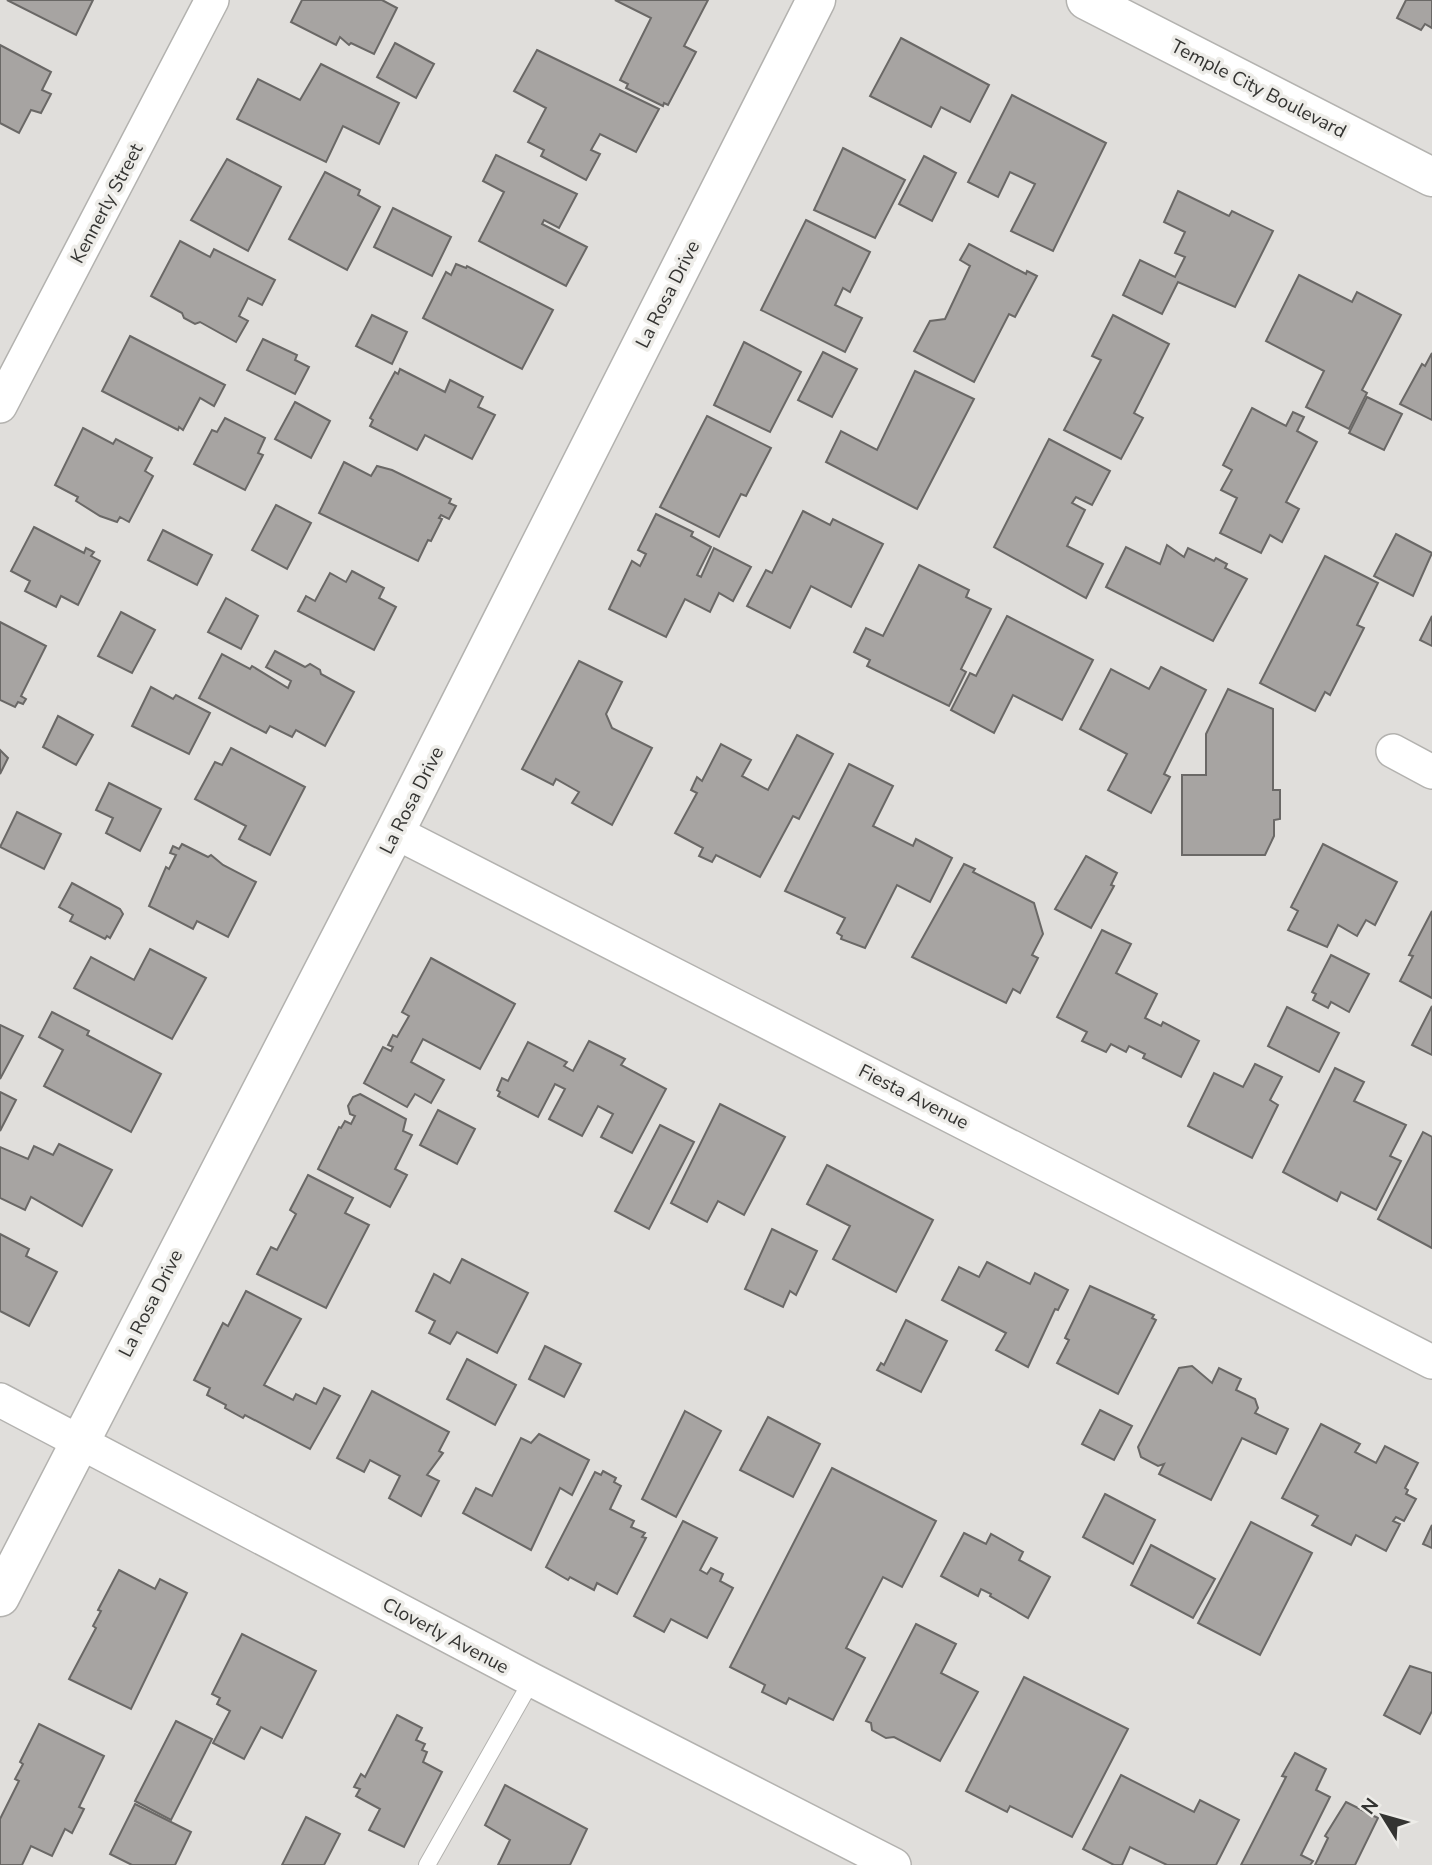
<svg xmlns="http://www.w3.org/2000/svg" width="1432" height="1865" font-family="'Nunito Sans',sans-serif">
<rect width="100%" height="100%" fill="#e0dedb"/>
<g fill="#a7a4a2" stroke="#6a6866" stroke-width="2">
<polygon points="7,0 93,0 76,35"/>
<polygon points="302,0 382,0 397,8 374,54 351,43 349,45 340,37 336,45 291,22"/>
<polygon points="615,0 708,0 684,46 696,52 668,105 664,103 663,106 626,88 628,84 620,80 651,18"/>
<polygon points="1406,0 1432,0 1432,28 1425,24 1421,30 1397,18"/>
<polygon points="901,38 989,85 970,122 941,107 931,127 870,96"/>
<polygon points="395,43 434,64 416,98 377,77"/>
<polygon points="0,45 51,72 42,90 51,94 41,113 31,110 19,133 0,123"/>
<polygon points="537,50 659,109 636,152 600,134 591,150 600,154 586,180 541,156 544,150 528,142 546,108 514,91"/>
<polygon points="321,64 399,103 379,144 343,126 326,162 237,119 258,79 300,100"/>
<polygon points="1012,95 1106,143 1053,251 1011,231 1035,184 1010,172 998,197 968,182"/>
<polygon points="843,148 905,180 875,238 814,210"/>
<polygon points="496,155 577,194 559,228 544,220 542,224 587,247 566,286 479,241 504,192 483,181"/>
<polygon points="924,156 956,173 932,221 899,204"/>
<polygon points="227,159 281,187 248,251 191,220"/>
<polygon points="325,172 360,190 358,195 380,207 347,270 289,239"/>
<polygon points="1178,191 1229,216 1232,211 1273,231 1235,307 1178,282 1162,314 1123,295 1140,260 1175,277 1185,257 1175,253 1185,232 1164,222"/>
<polygon points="393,208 451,237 432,276 374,247"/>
<polygon points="806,220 870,252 850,292 843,288 835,305 862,318 845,352 761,310"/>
<polygon points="180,241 210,257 214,249 275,280 262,305 248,298 239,316 248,321 236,342 200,322 195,324 184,318 182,313 151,296"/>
<polygon points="969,244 1026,274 1027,271 1037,276 1015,317 1009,314 974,382 914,351 930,321 945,319 970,266 960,260"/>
<polygon points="456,264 466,268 467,266 553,310 522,369 423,318 446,272 451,275"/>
<polygon points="1299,275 1352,302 1357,292 1401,315 1362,390 1367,393 1349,429 1306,407 1324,371 1266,341"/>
<polygon points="372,315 407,332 392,364 356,346"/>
<polygon points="1113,315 1169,344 1134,413 1143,418 1121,459 1064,430 1101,360 1092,356"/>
<polygon points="130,336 225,385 214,406 200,398 183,430 179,427 178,430 102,391"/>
<polygon points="263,339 297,355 295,360 309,367 295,394 247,370"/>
<polygon points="744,342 801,372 770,432 714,405"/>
<polygon points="823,352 857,369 832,417 798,400"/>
<polygon points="1432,353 1432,420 1400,404 1422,364 1425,366"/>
<polygon points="400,369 445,392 450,380 483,397 478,407 495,415 472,459 425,435 417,450 370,426 373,420 370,418 395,372 398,374"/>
<polygon points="915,371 974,399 917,509 826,462 841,431 877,450"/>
<polygon points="1367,397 1402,414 1384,450 1349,433"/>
<polygon points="295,402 330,421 311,458 275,439"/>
<polygon points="1252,408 1286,426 1293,412 1304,417 1297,431 1317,442 1286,502 1299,509 1282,542 1270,535 1261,553 1220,533 1237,498 1221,490 1232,470 1223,465"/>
<polygon points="707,416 771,448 746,496 741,494 719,537 660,507"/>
<polygon points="225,418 265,438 258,453 263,455 245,490 194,464 212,430 217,432"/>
<polygon points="83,428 113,444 116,439 152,458 145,471 153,476 129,522 120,517 117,522 100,516 76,501 78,497 55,485"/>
<polygon points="1049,439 1110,471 1092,505 1076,497 1072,503 1085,510 1067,546 1103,564 1086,598 994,547"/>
<polygon points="344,462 371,476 377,466 392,470 451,499 449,503 456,506 449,519 441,515 439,518 442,519 431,541 428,540 418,561 319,513"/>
<polygon points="276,505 311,523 287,569 252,550"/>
<polygon points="803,511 830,525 833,519 883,544 851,607 811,586 790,628 747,606 766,570 772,573"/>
<polygon points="656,514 693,532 691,536 711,547 697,575 701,577 714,548 751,567 733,601 719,593 710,612 685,599 666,637 609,609 632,561 640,566 646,554 638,550"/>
<polygon points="34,527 84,553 86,548 94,552 91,556 100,561 78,605 61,596 56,607 25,591 30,581 11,571"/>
<polygon points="163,530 212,555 197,585 148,560"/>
<polygon points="1396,534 1432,553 1413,596 1374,576"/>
<polygon points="1167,545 1184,557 1188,548 1214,561 1216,558 1227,564 1225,568 1247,579 1213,641 1106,587 1126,547 1160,564"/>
<polygon points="1325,556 1378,583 1357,625 1364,628 1330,695 1325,692 1315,711 1260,683"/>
<polygon points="919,565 969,590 966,597 991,609 961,669 966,672 949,706 867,666 870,660 854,652 866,628 883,636"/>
<polygon points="352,571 384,588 379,598 396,607 374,650 298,611 306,596 315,601 330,573 346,582"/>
<polygon points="226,598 258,616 241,649 208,632"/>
<polygon points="121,612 155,630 132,673 98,656"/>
<polygon points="1007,616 1093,660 1062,720 1013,695 994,733 951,710 970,673 976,676"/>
<polygon points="1432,616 1432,646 1420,640"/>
<polygon points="0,622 46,646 21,696 26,699 23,704 18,702 15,707 0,700"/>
<polygon points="275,651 305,667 310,664 320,670 321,674 354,692 325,746 296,730 292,737 270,726 266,733 199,698 222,654 250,669 252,666 288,688 291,681 266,667"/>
<polygon points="579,661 622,682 606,714 612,728 652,748 612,825 572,803 579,792 556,779 553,785 522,769"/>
<polygon points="1161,667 1206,690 1164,774 1170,777 1151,813 1108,790 1127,754 1080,729 1111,669 1149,689"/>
<polygon points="151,687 173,699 176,695 210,713 189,754 132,726"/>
<polygon points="1228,689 1273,709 1273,790 1280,790 1280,819 1274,820 1274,836 1265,855 1182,855 1182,775 1206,775 1206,734"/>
<polygon points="58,716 93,735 76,765 43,747"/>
<polygon points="797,735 833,754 799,819 793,816 760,877 716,855 712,862 699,856 703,848 675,833 697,793 691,790 697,777 702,781 721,744 751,760 742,776 768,790"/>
<polygon points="231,748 305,787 270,855 239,839 246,826 195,799 215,762 222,765"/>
<polygon points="0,750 8,758 0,774"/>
<polygon points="849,764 893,786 873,826 913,846 916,839 952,858 930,902 897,885 865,948 841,939 842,936 837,933 845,918 785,891"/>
<polygon points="109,783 161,809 140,851 106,833 113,818 96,810"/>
<polygon points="17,812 61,834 44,869 0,847"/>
<polygon points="182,844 208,857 211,855 223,865 256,882 228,937 197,921 193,929 149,906 166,867 169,869 176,855 170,853 173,846 179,849"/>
<polygon points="1323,844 1397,882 1375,925 1366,920 1357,936 1338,925 1327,947 1288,930 1298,911 1291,907"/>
<polygon points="1086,856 1117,873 1111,885 1114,886 1091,928 1055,909"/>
<polygon points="964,864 975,869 973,872 1034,903 1043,934 1032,955 1038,958 1020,993 1013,989 1006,1003 912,957"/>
<polygon points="72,883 120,909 123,914 110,938 107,936 105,939 70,921 73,915 59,907"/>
<polygon points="1432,911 1432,998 1400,981 1413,956 1409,955"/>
<polygon points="1102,930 1131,944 1116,973 1157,994 1145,1018 1161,1026 1163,1022 1199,1041 1181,1077 1143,1058 1145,1054 1129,1046 1126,1052 1111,1044 1106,1052 1082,1041 1087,1032 1057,1017"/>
<polygon points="150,949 206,978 172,1039 74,988 91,957 134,980"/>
<polygon points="1331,955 1369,974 1349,1012 1331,1002 1328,1008 1313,1000 1316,994 1312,992"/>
<polygon points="431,958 515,1004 480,1069 423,1039 411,1062 444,1080 431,1103 415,1094 407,1107 364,1083 383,1047 391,1051 393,1047 388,1045 393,1035 397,1037 409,1016 402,1012"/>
<polygon points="1432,1006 1432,1055 1412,1045"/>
<polygon points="1287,1007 1339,1033 1319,1072 1268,1046"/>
<polygon points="52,1012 89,1031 87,1035 161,1074 131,1132 44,1086 63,1050 39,1037"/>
<polygon points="0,1025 23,1036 0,1079"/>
<polygon points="589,1041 625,1059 621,1065 666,1089 632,1153 601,1137 613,1114 598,1106 582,1136 549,1119 565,1089 555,1084 538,1117 498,1096 500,1092 497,1090 502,1078 508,1081 528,1042 567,1062 564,1066 573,1071"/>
<polygon points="1255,1064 1282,1077 1270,1100 1278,1105 1252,1158 1188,1126 1214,1073 1243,1087"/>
<polygon points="1335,1068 1364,1082 1354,1101 1406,1125 1390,1156 1401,1161 1376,1210 1341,1192 1337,1201 1283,1172"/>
<polygon points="0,1092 16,1100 0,1131"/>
<polygon points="360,1094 406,1119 403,1131 412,1135 395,1169 407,1175 390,1207 318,1169 339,1127 341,1128 345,1121 351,1124 355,1116 350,1114 348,1106 353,1097"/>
<polygon points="720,1104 785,1137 744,1215 718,1201 707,1222 671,1203"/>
<polygon points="438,1110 475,1129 457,1164 420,1145"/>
<polygon points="660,1125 694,1142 649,1229 615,1211"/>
<polygon points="1423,1132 1432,1137 1432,1248 1378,1219"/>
<polygon points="59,1144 112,1170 82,1226 31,1197 25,1210 0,1198 0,1147 28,1159 34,1146 53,1155"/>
<polygon points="827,1165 933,1220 896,1292 833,1259 850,1226 807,1204"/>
<polygon points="308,1175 353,1198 345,1213 369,1225 326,1308 257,1274 271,1247 277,1250 296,1214 290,1210"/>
<polygon points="772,1229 817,1251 796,1295 790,1291 783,1307 745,1289"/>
<polygon points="0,1234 29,1249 26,1256 57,1272 29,1326 0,1311"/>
<polygon points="462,1259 528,1293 497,1353 457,1332 450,1344 429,1333 435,1321 416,1311 434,1274 450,1283"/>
<polygon points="987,1262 1030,1284 1035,1273 1068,1290 1058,1310 1055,1309 1028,1367 996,1350 1006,1333 942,1300 959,1267 979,1277"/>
<polygon points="1090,1286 1154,1315 1152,1318 1156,1320 1118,1394 1057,1363 1069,1340 1065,1338"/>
<polygon points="246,1291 301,1319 264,1385 293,1400 296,1394 316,1404 324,1388 340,1396 310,1449 245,1415 243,1418 225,1408 226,1405 207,1395 210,1388 194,1380 223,1323 228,1326"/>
<polygon points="906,1320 947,1341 921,1392 877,1370 881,1363 884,1365"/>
<polygon points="545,1346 581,1364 564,1397 529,1379"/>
<polygon points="467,1359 516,1385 495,1425 447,1399"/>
<polygon points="1192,1366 1212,1383 1219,1368 1241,1379 1236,1390 1255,1399 1258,1408 1255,1413 1288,1429 1276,1454 1242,1438 1211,1500 1159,1474 1164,1464 1158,1466 1141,1457 1138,1447 1179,1368"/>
<polygon points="372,1391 449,1432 439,1451 443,1453 427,1475 439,1481 421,1516 389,1498 400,1476 370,1460 364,1472 337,1458"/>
<polygon points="1100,1410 1132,1426 1114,1460 1082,1444"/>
<polygon points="685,1411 721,1431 676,1517 642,1499"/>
<polygon points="768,1417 820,1444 793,1497 740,1470"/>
<polygon points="1321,1424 1360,1444 1355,1452 1376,1463 1385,1446 1418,1463 1405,1488 1408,1490 1406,1494 1416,1499 1404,1521 1396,1517 1393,1521 1400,1524 1386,1551 1356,1535 1351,1545 1312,1525 1318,1516 1282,1498"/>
<polygon points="539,1434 589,1460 572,1495 560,1488 531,1550 463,1513 476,1488 492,1496 521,1438 531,1443"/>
<polygon points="832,1468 936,1521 902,1587 883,1577 846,1648 865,1658 833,1720 789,1698 786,1704 762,1692 765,1685 730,1667"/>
<polygon points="603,1471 616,1478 614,1482 621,1486 610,1509 634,1521 631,1527 645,1533 642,1537 646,1538 617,1594 597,1583 594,1590 570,1577 568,1580 546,1567 595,1472 601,1475"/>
<polygon points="1105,1494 1155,1520 1133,1564 1083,1537"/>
<polygon points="683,1521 717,1538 700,1570 707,1574 711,1568 723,1574 720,1581 733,1588 707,1638 671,1619 664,1632 634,1616"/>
<polygon points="1251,1522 1312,1553 1260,1655 1198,1623"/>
<polygon points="1432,1525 1432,1548 1423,1544"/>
<polygon points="964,1533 986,1544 991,1534 1023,1552 1019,1560 1050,1577 1028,1618 990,1596 991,1594 981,1589 978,1596 941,1576"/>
<polygon points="1151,1545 1215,1579 1193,1618 1131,1585"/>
<polygon points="119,1570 155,1589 160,1579 187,1593 131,1709 69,1679 96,1628 93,1626 101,1611 98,1610"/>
<polygon points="916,1624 956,1644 941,1673 978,1692 940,1761 894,1737 886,1738 872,1730 871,1723 866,1721"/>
<polygon points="242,1634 316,1671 282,1738 261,1727 244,1759 213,1743 230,1711 217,1704 220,1698 212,1694"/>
<polygon points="1410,1666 1432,1673 1432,1711 1420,1734 1384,1715"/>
<polygon points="1024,1677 1128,1729 1072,1837 1010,1806 1007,1812 966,1791"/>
<polygon points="397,1715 422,1728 416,1740 425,1744 422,1750 427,1752 423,1762 442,1772 404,1847 369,1830 380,1809 356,1796 360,1789 354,1787 361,1774 365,1777"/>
<polygon points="176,1721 212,1739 171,1820 135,1801"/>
<polygon points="39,1724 104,1756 79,1807 84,1809 72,1833 65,1829 52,1856 31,1846 22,1865 0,1865 0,1819 19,1781 15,1779 23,1764 20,1762"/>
<polygon points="1295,1753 1326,1769 1316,1790 1330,1797 1301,1855 1313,1861 1310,1865 1241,1865 1286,1777 1282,1776"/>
<polygon points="1121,1775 1194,1812 1200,1800 1239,1820 1216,1865 1167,1865 1130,1847 1122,1865 1114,1865 1083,1849"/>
<polygon points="505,1785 587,1829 570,1865 498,1865 510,1840 485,1825"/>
<polygon points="1346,1802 1378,1818 1355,1865 1315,1865 1328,1838 1325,1836"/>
<polygon points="135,1804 191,1832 175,1865 132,1865 110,1854"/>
<polygon points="306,1817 340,1834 324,1865 282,1865"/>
</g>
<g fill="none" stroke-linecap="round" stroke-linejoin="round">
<defs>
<polyline id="lane" points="427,1865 532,1680"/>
<g id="street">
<polyline points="0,406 212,0"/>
<polyline points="1393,751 1432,772"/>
<polyline points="395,832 1432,1362"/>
<polyline points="0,1400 532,1680 894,1865"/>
</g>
<g id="secondary">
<polyline points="1086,0 1432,177"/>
<polyline points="0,1597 395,832 816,0"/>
</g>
</defs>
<use href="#lane" stroke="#b3b2af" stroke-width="18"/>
<use href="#street" stroke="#b3b2af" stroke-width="36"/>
<use href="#secondary" stroke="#b3b2af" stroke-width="41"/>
<use href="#lane" stroke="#fff" stroke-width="16"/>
<use href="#street" stroke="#fff" stroke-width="33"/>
<use href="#secondary" stroke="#fff" stroke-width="38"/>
</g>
<g text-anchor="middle" stroke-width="7" stroke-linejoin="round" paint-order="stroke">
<g font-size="19" fill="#343432" stroke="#edece8">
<text transform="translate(1259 88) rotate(27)" y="7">Temple City Boulevard</text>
<text transform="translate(106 203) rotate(-62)" y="7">Kennerly Street</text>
<text transform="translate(667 294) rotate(-63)" y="7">La Rosa Drive</text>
<text transform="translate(411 800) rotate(-63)" y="7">La Rosa Drive</text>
<text transform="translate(914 1096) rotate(27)" y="7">Fiesta Avenue</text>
<text transform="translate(150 1303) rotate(-63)" y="7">La Rosa Drive</text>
<text transform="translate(446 1635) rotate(28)" y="7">Cloverly Avenue</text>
</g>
</g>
<g transform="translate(1383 1816) rotate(307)" stroke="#edece8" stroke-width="5" paint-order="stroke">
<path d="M0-5L12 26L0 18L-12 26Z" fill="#343432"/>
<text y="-10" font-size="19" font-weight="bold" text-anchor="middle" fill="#343432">N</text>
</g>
</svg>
